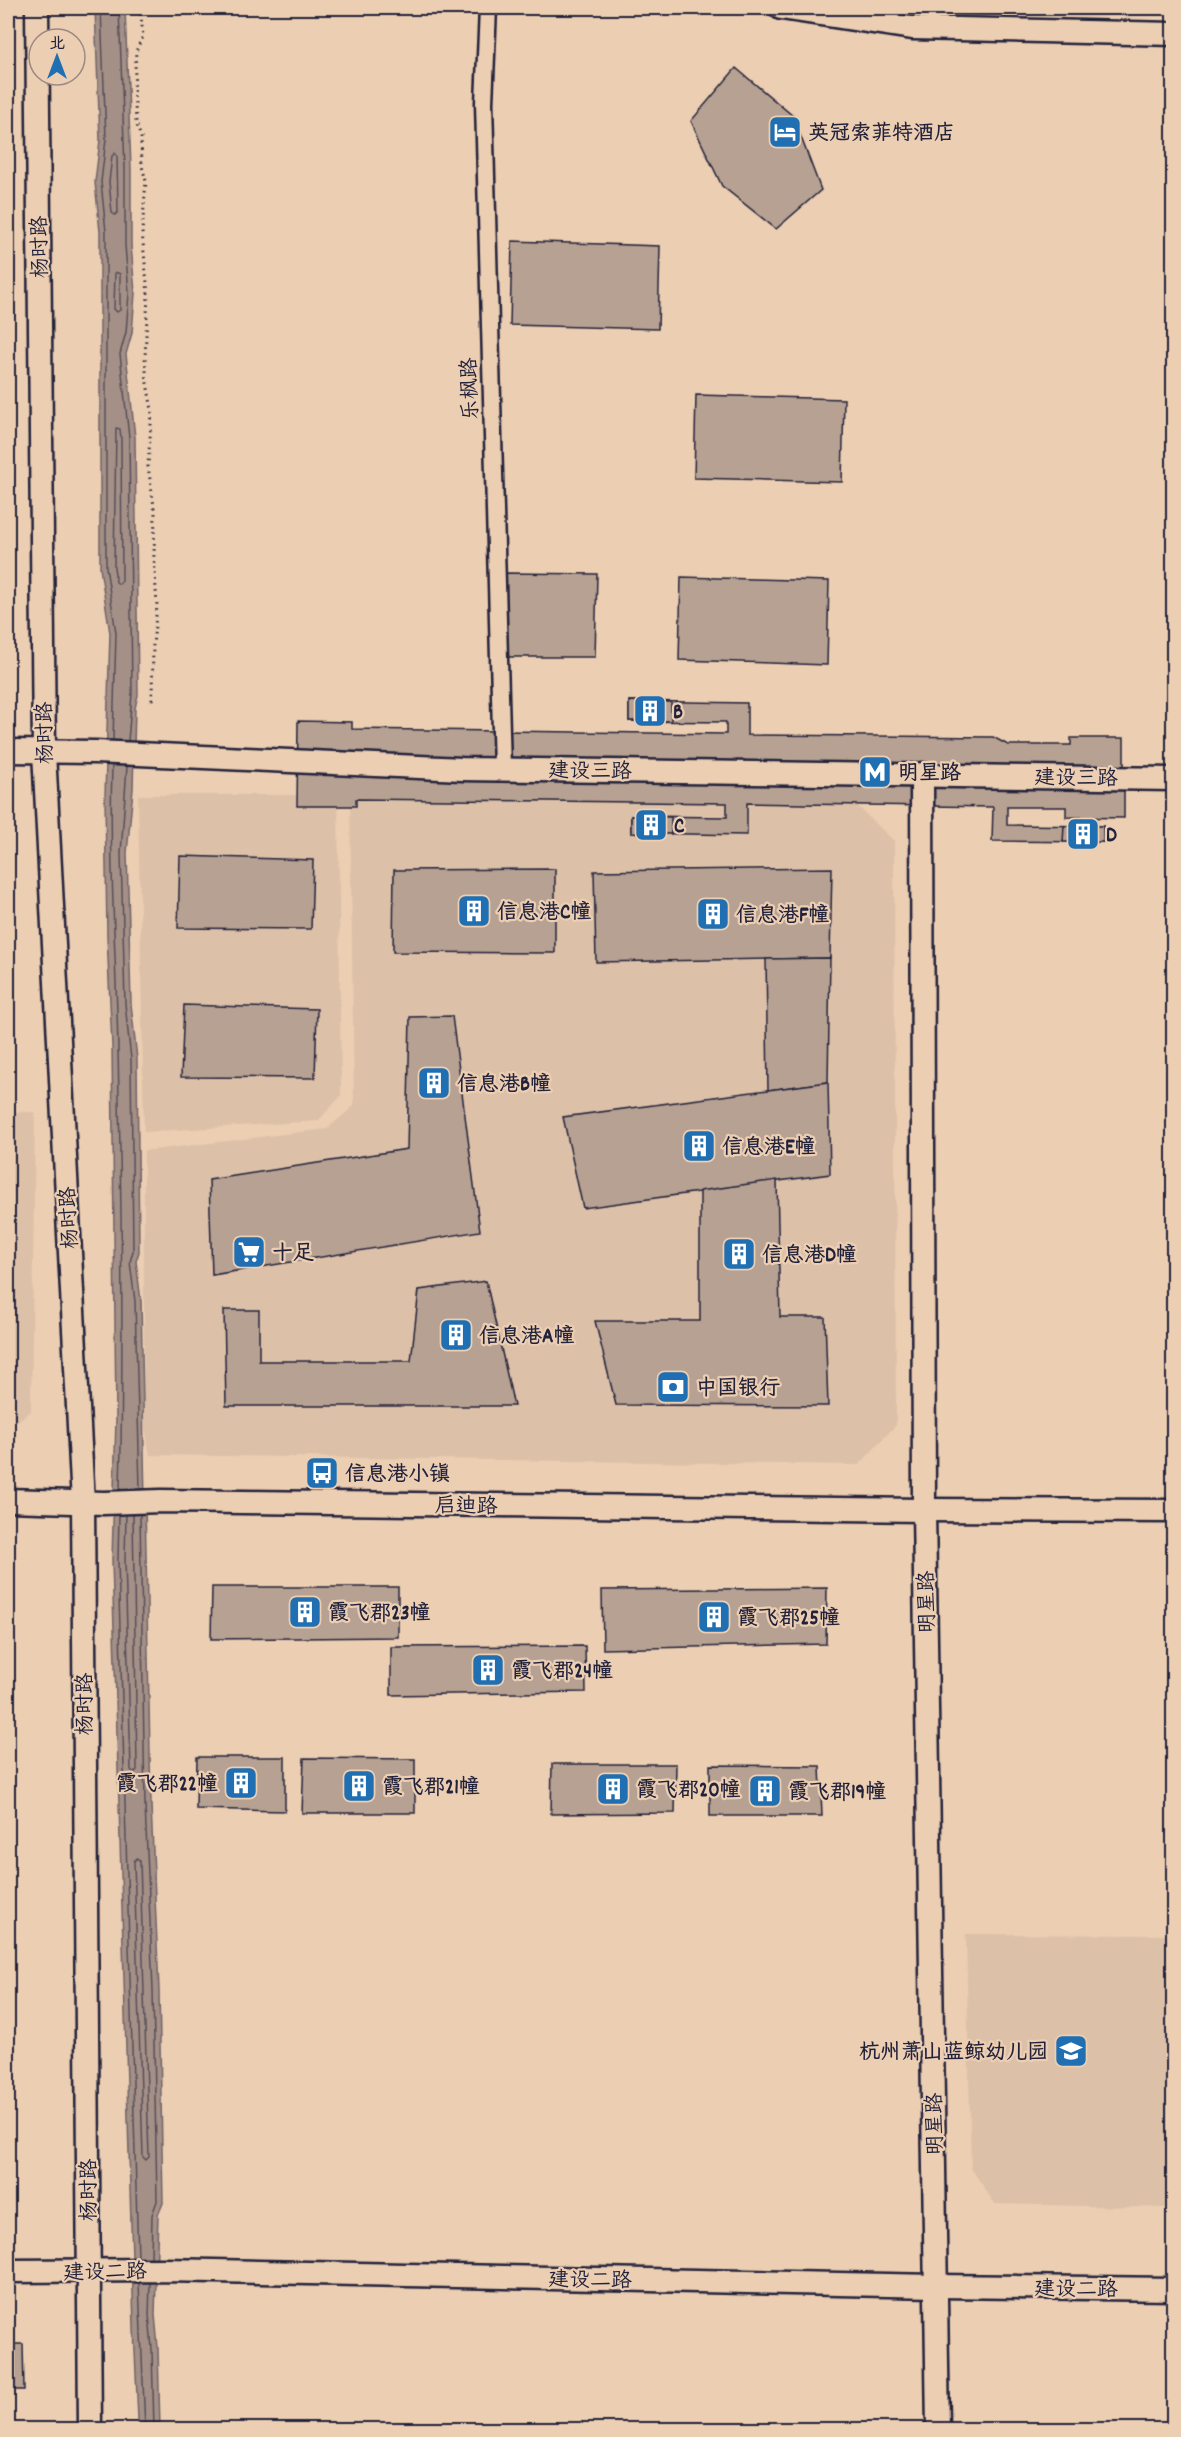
<svg xmlns="http://www.w3.org/2000/svg" width="1181" height="2437" font-family="Dekko,'LXGW WenKai TC',sans-serif">
<rect width="100%" height="100%" fill="#ecceb2"/>
<filter id="ink" filterUnits="userSpaceOnUse"><feTurbulence type="fractalNoise" baseFrequency=".0167" numOctaves="2"/><feDisplacementMap in="SourceGraphic" scale="12" xChannelSelector="R" yChannelSelector="G"/><feConvolveMatrix kernelMatrix="1 2 1 2 8 2 1 2 1" color-interpolation-filters="sRGB"/></filter>
<g filter="url(#ink)">
<g fill="#dcc0a8">
<polygon points="350,793 849,798 894,841 896,1425 859,1465 150,1455 144,1422 144,1151 327,1129 354,1106"/>
<polygon points="138,795 338,795 341,1096 318,1121 144,1132"/>
<polygon points="8,1112 35,1112 31,1411 8,1428"/>
<polygon points="966,1934 1173,1935 1173,2208 995,2204 971,2168"/>
</g>
<polygon fill="#a49087" stroke="#706469" stroke-width="1.5" points="95,8 125,8 131,169 131,245 135,293 132,333 126,354 135,437 138,695 135,708 133,789 127,853 131,1004 137,1059 139,1252 136,1261 141,1301 151,1805 159,1990 163,2203 158,2215 155,2315 158,2348 160,2430 139,2429 138,2419 134,2328 112,1560 116,1419 112,1046 107,936 105,796 110,633 100,568 100,232 95,182 100,140"/>
<g fill="none" stroke-linecap="round" stroke-linejoin="round">
<g stroke="#564e59" stroke-width="1.5">
<polyline points="101,8 106,139 101,182 106,232 106,567 116,633 113,740"/>
<polyline points="119,8 125,169 125,246 129,293 126,332 120,354 129,438 132,694 128,741"/>
<polygon points="115,153 117,156 118,212 115,215 112,213 109,182 112,156"/>
<polygon points="115,272 120,274 120,310 117,312 114,309"/>
<polygon points="116,428 120,429 121,438 122,581 119,584 116,582 114,567"/>
<path d="M112,766C109,860 116,954 118,1048C121,1195 124,1343 120,1490"/>
<polyline points="127,766 121,853 125,1004 131,1059 133,1251 130,1262 135,1301 140,1489"/>
<polyline points="140,1514 145,1805 153,1990 157,2201 152,2215 151,2257"/>
<polyline points="119,1515 118,1560 138,2257"/>
<polyline points="126,1515 125,1560 131,1770 134,1773 137,1770 133,1515"/>
<polygon points="137,1858 140,1861 149,2157 146,2160 143,2157 134,1861"/>
<polyline points="139,2283 145,2430"/>
<polyline points="150,2283 149,2315 152,2349 154,2430"/>
</g>
</g>
<g fill="#b7a192" stroke="#22223b" stroke-width="1.5">
<polygon points="736,68 793,116 821,190 776,229 722,186 691,121"/>
<polygon points="512,241 660,246 658,329 510,325"/>
<polygon points="696,395 844,399 842,482 694,478"/>
<polygon points="505,573 597,574 595,657 507,657"/>
<polygon points="681,577 829,581 827,665 679,660"/>
<polygon points="629,701 747,703 747,735 993,737 1008,745 1071,745 1071,738 1124,738 1124,818 1066,817 1066,807 1007,807 1007,825 1103,826 1103,842 992,841 993,807 747,803 747,835 631,833 631,816 727,817 727,803 356,799 356,806 297,806 298,721 352,722 352,729 726,734 726,722 629,721"/>
<polygon points="629,701 671,702 671,721 629,721"/>
<polygon points="631,816 671,817 671,834 631,833"/>
<polygon points="1064,826 1103,826 1103,842 1063,842"/>
<polygon points="180,856 313,860 311,929 178,928"/>
<polygon points="832,868 830,958 596,962 594,871"/>
<polygon points="555,869 555,953 393,952 394,870"/>
<polygon points="830,958 828,1082 768,1090 766,959"/>
<polygon points="184,1005 317,1009 315,1078 181,1077"/>
<polygon points="452,1016 480,1231 212,1275 209,1180 407,1149 410,1017"/>
<polygon points="828,1082 830,1174 583,1208 563,1117"/>
<polygon points="777,1180 780,1317 825,1317 828,1406 616,1405 595,1321 700,1321 700,1191"/>
<polygon points="486,1281 514,1406 226,1406 224,1310 259,1310 259,1361 411,1361 419,1290"/>
<polygon points="212,1587 398,1587 398,1637 211,1639"/>
<polygon points="827,1588 826,1644 603,1649 602,1590"/>
<polygon points="585,1646 586,1692 391,1695 391,1647"/>
<polygon points="197,1757 285,1757 285,1811 196,1809"/>
<polygon points="304,1758 415,1759 415,1813 302,1813"/>
<polygon points="552,1764 676,1764 675,1813 551,1814"/>
<polygon points="710,1765 820,1766 822,1816 710,1816"/>
<polygon points="8,2344 23,2344 24,2390 8,2390"/>
</g>
<g fill="none" stroke-linecap="round" stroke-linejoin="round">
<defs>
<polyline id="street" points="488,8 484,103 502,769"/>
<g id="secondary">
<polyline points="37,8 44,752 83,1503 90,2430"/>
<polyline points="781,8 912,28 1174,34"/>
<polyline points="8,751 95,752 462,769 1174,779"/>
<polyline points="922,774 924,1510 938,2430"/>
<polyline points="8,1500 104,1503 161,1501 924,1510 1174,1511"/>
<polyline points="8,2271 164,2270 936,2286 1174,2289"/>
</g>
</defs>
<use href="#street" stroke="#22223b" stroke-width="21"/>
<use href="#secondary" stroke="#22223b" stroke-width="27"/>
<polyline stroke="#22223b" stroke-width="3" stroke-dasharray="1.5 4.5" stroke-linecap="butt" points="140,8 143,36 136,51 134,89 136,122 141,138 142,166 146,181 142,232 148,294 145,357 147,383 152,410 148,466 155,513 154,556 157,606 153,645 152,702"/>
<use href="#street" stroke="#ecceb2" stroke-width="16"/>
<use href="#secondary" stroke="#ecceb2" stroke-width="22"/>
</g>
</g>
<defs>
<symbol id="hotel-square" viewBox="-11 -11 22 22"><rect x="-9" y="-9" width="18" height="18" rx="4" fill="#1f6fb2" stroke="#ecceb2"/><path d="M-6-4.5h1.5V1H6V5H4.5V3h-9V5H-6ZM-4 0a1.8 1.8 0 1 1 3.6 0ZM.5 0V-2.5h3Q6-2.5 6 0Z" fill="#fff"/></symbol>
<symbol id="building-square" viewBox="-11 -11 22 22"><rect x="-9" y="-9" width="18" height="18" rx="4" fill="#1f6fb2" stroke="#ecceb2"/><path d="M-4-6H4V6H1V3H-1V6H-4ZM-2.5-4.3h1.7v1.8h-1.7ZM.8-4.3h1.7v1.8H.8ZM-2.5-1h1.7V.8h-1.7ZM.8-1h1.7V.8H.8Z" fill="#fff"/></symbol>
<symbol id="metro-square" viewBox="-11 -11 22 22"><rect x="-9" y="-9" width="18" height="18" rx="4" fill="#1f6fb2" stroke="#ecceb2"/><path d="M-5.5 5V-5H-3L0 0L3-5H5.5V5H3V-.5L0 4L-3-.5V5Z" fill="#fff"/></symbol>
<symbol id="supermarket-square" viewBox="-11 -11 22 22"><rect x="-9" y="-9" width="18" height="18" rx="4" fill="#1f6fb2" stroke="#ecceb2"/><path d="M-6-5.5h2.5l.6 2H6L4.5 2H-2.5L-4.4-4H-6ZM-1.5 3.2a1.3 1.3 0 1 0 .1 0ZM3 3.2a1.3 1.3 0 1 0 .1 0Z" fill="#fff"/></symbol>
<symbol id="bank-square" viewBox="-11 -11 22 22"><rect x="-9" y="-9" width="18" height="18" rx="4" fill="#1f6fb2" stroke="#ecceb2"/><path d="M-6-4H6V4H-6ZM0-2.3a2.3 2.3 0 1 0 0 4.6a2.3 2.3 0 1 0 0-4.6Z" fill="#fff"/></symbol>
<symbol id="bus-square" viewBox="-11 -11 22 22"><rect x="-9" y="-9" width="18" height="18" rx="4" fill="#1f6fb2" stroke="#ecceb2"/><path d="M-5-6H5V4H4V6H2V4H-2V6H-4V4H-5ZM-3.5-4V0h7V-4ZM-3.5 1.2v1.5H-2V1.2ZM2 1.2v1.5H3.5V1.2Z" fill="#fff"/></symbol>
<symbol id="school-square" viewBox="-11 -11 22 22"><rect x="-9" y="-9" width="18" height="18" rx="4" fill="#1f6fb2" stroke="#ecceb2"/><path d="M0-5L7-2L0 1L-7-2ZM-4 1L0 2.5L4 1V4Q0 6-4 4Z" fill="#fff"/></symbol>
</defs>
<g fill-rule="evenodd">
<use href="#hotel-square" x="766" y="113" width="38" height="38"/>
<use href="#building-square" x="631" y="692" width="38" height="38"/>
<use href="#metro-square" x="856" y="753" width="38" height="38"/>
<use href="#building-square" x="632" y="806" width="38" height="38"/>
<use href="#building-square" x="1064" y="815" width="38" height="38"/>
<use href="#building-square" x="455" y="892" width="38" height="38"/>
<use href="#building-square" x="694" y="895" width="38" height="38"/>
<use href="#building-square" x="415" y="1064" width="38" height="38"/>
<use href="#building-square" x="680" y="1127" width="38" height="38"/>
<use href="#supermarket-square" x="230" y="1233" width="38" height="38"/>
<use href="#building-square" x="720" y="1235" width="38" height="38"/>
<use href="#building-square" x="437" y="1316" width="38" height="38"/>
<use href="#bank-square" x="654" y="1368" width="38" height="38"/>
<use href="#bus-square" x="303" y="1454" width="38" height="38"/>
<use href="#building-square" x="286" y="1593" width="38" height="38"/>
<use href="#building-square" x="695" y="1598" width="38" height="38"/>
<use href="#building-square" x="469" y="1651" width="38" height="38"/>
<use href="#building-square" x="222" y="1764" width="38" height="38"/>
<use href="#building-square" x="340" y="1767" width="38" height="38"/>
<use href="#building-square" x="594" y="1770" width="38" height="38"/>
<use href="#building-square" x="746" y="1772" width="38" height="38"/>
<use href="#school-square" x="1052" y="2032" width="38" height="38"/>
</g>
<g text-anchor="middle" stroke-width="4.5" stroke-linejoin="round" paint-order="stroke">
<g font-size="21" font-weight="bold" fill="#22223b" stroke="#ecceb2" text-anchor="start">
<text x="808" y="139">英冠索菲特酒店</text>
<text x="673" y="718">B</text>
<text x="898" y="779">明星路</text>
<text x="674" y="832">C</text>
<text x="1106" y="841">D</text>
<text x="497" y="918">信息港C幢</text>
<text x="736" y="921">信息港F幢</text>
<text x="457" y="1090">信息港B幢</text>
<text x="722" y="1153">信息港E幢</text>
<text x="272" y="1259">十足</text>
<text x="762" y="1261">信息港D幢</text>
<text x="479" y="1342">信息港A幢</text>
<text x="696" y="1394">中国银行</text>
<text x="345" y="1480">信息港小镇</text>
<text x="328" y="1619">霞飞郡23幢</text>
<text x="737" y="1624">霞飞郡25幢</text>
<text x="511" y="1677">霞飞郡24幢</text>
<text x="218" y="1790" text-anchor="end">霞飞郡22幢</text>
<text x="382" y="1793">霞飞郡21幢</text>
<text x="636" y="1796">霞飞郡20幢</text>
<text x="788" y="1798">霞飞郡19幢</text>
<text x="1048" y="2058" text-anchor="end">杭州萧山蓝鲸幼儿园</text>
</g>
<g font-size="21" fill="#22223b" stroke="#ecceb2">
<text transform="translate(39 247) rotate(-91)" y="7">杨时路</text>
<text transform="translate(469 389) rotate(-92)" y="7">乐枫路</text>
<text transform="translate(44 733) rotate(-91)" y="7">杨时路</text>
<text transform="translate(590 770) rotate(1)" y="7">建设三路</text>
<text transform="translate(1076 777) rotate(1)" y="7">建设三路</text>
<text transform="translate(68 1218) rotate(-93)" y="7">杨时路</text>
<text transform="translate(466 1505) rotate(1)" y="7">启迪路</text>
<text transform="translate(926 1602) rotate(-91)" y="7">明星路</text>
<text transform="translate(84 1704) rotate(-90)" y="7">杨时路</text>
<text transform="translate(934 2124) rotate(-91)" y="7">明星路</text>
<text transform="translate(88 2190) rotate(-90)" y="7">杨时路</text>
<text transform="translate(105 2271) rotate(-1)" y="7">建设二路</text>
<text transform="translate(590 2279) rotate(1)" y="7">建设二路</text>
<text transform="translate(1076 2288) rotate(1)" y="7">建设二路</text>
</g>
</g>
<rect width="1181" height="2437" fill="none" stroke="#ecceb2" stroke-width="30"/>
<rect x="15" y="15" width="1151" height="2407" fill="none" stroke="#22223b" stroke-width="2" filter="url(#ink)"/>
<g transform="translate(57 57)"><circle r="28" fill="#ecceb2" stroke="#9b8982" stroke-width="1.5"/>
<path d="M0-4.5L10 22L0 15L-10 22Z" fill="#1f6fb2"/>
<text y="-9" font-size="16" font-weight="bold" text-anchor="middle" fill="#22223b">北</text>
</g>
</svg>
